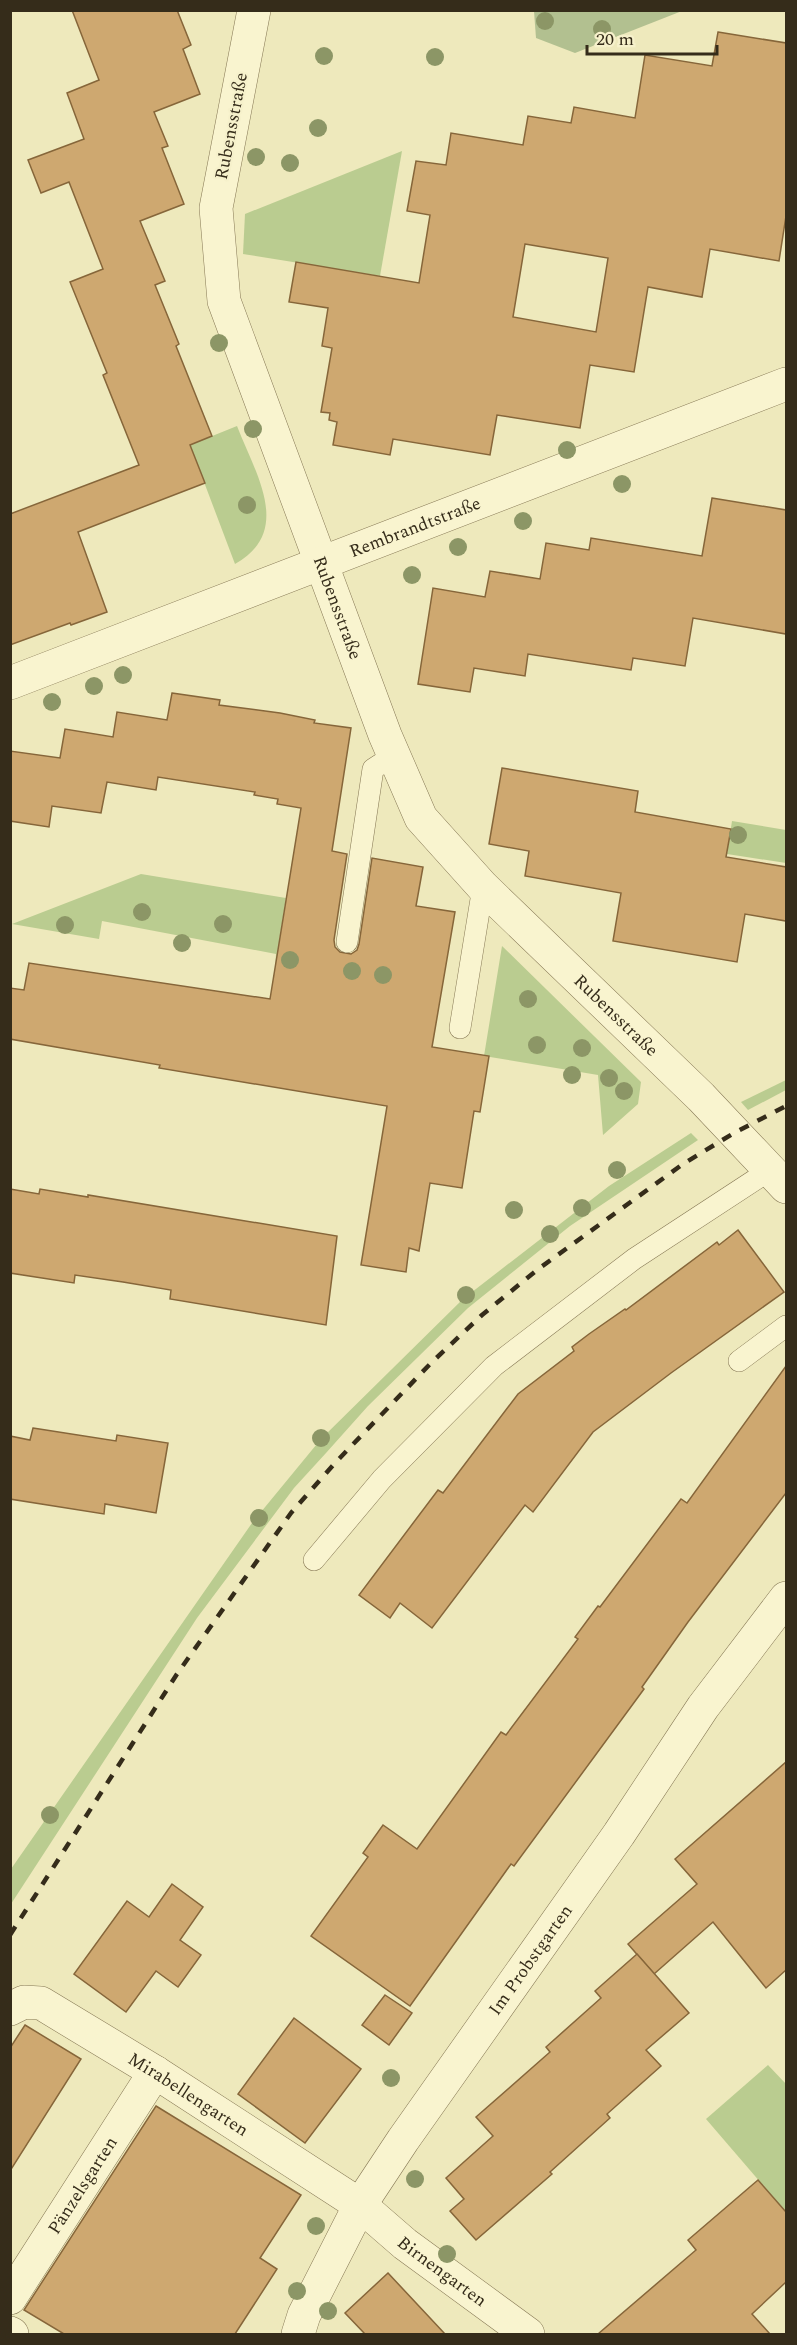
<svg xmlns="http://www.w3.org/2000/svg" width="797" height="2345" font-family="Spectral,serif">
<rect width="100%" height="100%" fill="#eee9bc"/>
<g fill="#bacc90">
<polygon points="402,151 380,276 243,254 245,214"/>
<path d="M237,426C255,473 294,531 235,564L190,445Z"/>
<polygon points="732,821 786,830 786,863 727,854"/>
<polygon points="141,874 286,898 279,942 322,975 275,968 276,954 102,921 99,939 12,924"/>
<polygon points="502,946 641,1082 638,1104 603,1135 598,1075 484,1056"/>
<polygon points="786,1080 786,1090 748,1110 741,1102"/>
<polygon points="691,1133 698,1140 570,1226 468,1308 368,1406 326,1453 294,1488 197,1618 11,1904 11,1869 252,1523 321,1439 463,1299 609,1186"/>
<polygon points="768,2065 786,2084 786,2212 706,2119"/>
</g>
<polygon fill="#b2c090" points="534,11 534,10 682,11 575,53 536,38"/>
<g fill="#cea870" stroke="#86663a" stroke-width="1.5" fill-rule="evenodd">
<polygon points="72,10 177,10 191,45 183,49 200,94 154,112 168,146 162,148 184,204 140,221 165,281 155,285 179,344 176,346 212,436 190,445 205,483 78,532 107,612 71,625 70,623 10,645 10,514 139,465 103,375 107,373 70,282 103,269 69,182 41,193 28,160 84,139 67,93 99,80"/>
<path d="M718,32L786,43V216L779,261L710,249L702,297L648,287L634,372L590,365L580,428L497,415L490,455L393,439L390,455L333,445L337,422L329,420L330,413L321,412L332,348L322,346L328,308L289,302L296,262L419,283L430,215L407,211L416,161L446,165L451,133L523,145L528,116L571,123L574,107L635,118L645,55L712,66ZM525,244L608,258L596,332L513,317Z"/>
<polygon points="712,498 786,510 786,634 693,618 685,666 633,658 631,670 528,654 525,676 474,668 470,692 418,684 433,588 485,597 490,571 540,579 546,543 589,550 591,538 702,556"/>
<polygon points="172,693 220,700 219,705 280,713 315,720 314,723 351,728 332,851 347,854 334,940 335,947 340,952 351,954 357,950 359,944 372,858 423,867 416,906 455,912 432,1047 489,1056 480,1112 474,1111 462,1188 430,1183 419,1251 409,1248 406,1272 361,1265 387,1106 159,1068 160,1065 10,1039 10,988 24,990 29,963 270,999 301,808 277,804 278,799 254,795 255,792 158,777 156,790 107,782 101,813 52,806 49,827 10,821 10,751 60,758 65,729 113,737 117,712 167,720"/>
<polygon points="502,768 638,791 635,812 731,829 726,857 786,867 786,921 745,914 737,962 613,941 621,893 525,876 529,851 489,844"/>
<polygon points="10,1189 39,1194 40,1189 88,1197 88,1195 337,1236 326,1325 170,1299 171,1290 123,1282 75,1275 74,1283 10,1273"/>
<polygon points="738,1230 784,1292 671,1373 593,1432 533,1512 525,1505 432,1628 400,1603 390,1618 359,1595 438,1490 443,1493 518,1394 574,1351 572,1347 589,1334 625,1309 626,1310 717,1242 719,1245"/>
<polygon points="786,1366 786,1493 688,1622 642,1687 644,1689 514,1866 511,1864 410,2006 311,1936 368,1857 363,1853 383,1825 417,1849 501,1732 506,1735 578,1639 575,1637 598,1606 600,1607 681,1499 687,1503"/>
<polygon points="33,1428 116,1441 117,1435 168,1443 156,1513 105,1504 104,1514 10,1499 10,1436 30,1440"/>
<polygon points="786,1762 786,1970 766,1988 713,1922 654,1974 628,1944 697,1884 675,1859"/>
<polygon points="172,1884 203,1907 180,1940 201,1955 178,1987 156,1971 126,2012 74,1974 127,1901 149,1917"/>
<polygon points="637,1954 689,2013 646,2050 661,2066 607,2114 610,2118 550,2172 552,2174 476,2240 450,2211 464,2199 446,2178 493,2136 476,2117 550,2052 546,2047 601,1998 595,1991"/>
<polygon points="385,1995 412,2013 389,2045 362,2025"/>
<polygon points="294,2018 361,2069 305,2143 238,2094"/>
<polygon points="25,2025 81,2059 10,2171 10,2048"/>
<polygon points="156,2106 301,2195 260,2258 277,2269 235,2334 64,2334 24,2310"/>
<polygon points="758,2180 786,2212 786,2282 752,2314 770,2334 598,2334 696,2250 688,2240"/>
<polygon points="388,2273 445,2334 365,2334 345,2313"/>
</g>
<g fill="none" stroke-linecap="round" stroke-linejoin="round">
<defs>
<g id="lane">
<polyline points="347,942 373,769 393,756"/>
<polyline points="460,1028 483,887"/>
<polyline points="739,1361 786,1326"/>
<polyline points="314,1560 382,1479 494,1366 634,1259 770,1170"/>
</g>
<g id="street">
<path id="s1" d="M254,10L216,208L224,301L385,735L421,818L483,887L701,1097L786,1187"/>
<path id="s2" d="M10,683L786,384"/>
<path id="s3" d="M10,2009L24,2002L41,2003L155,2072L360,2205L405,2244L528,2334"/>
<path id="s4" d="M10,2298L155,2072"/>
<polyline points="10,2333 12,2334"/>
<path id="s5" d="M298,2334L304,2315L360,2205L403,2140L619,1834L703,1707L786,1598"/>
</g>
</defs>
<use href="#lane" stroke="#867855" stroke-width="22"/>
<use href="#street" stroke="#867855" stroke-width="34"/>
<use href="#lane" stroke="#f9f4cf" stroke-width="21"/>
<use href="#street" stroke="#f9f4cf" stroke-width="33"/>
<polyline stroke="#352c1a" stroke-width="4.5" stroke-dasharray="10 10" stroke-linecap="butt" points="10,1935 177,1674 291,1513 336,1462 431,1363 482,1315 537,1270 683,1164 734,1133 786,1106"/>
</g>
<g fill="#8c9666">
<circle cx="545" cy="21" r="9"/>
<circle cx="602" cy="29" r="9"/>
<circle cx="324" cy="56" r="9"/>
<circle cx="435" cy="57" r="9"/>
<circle cx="318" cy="128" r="9"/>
<circle cx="256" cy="157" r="9"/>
<circle cx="290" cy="163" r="9"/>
<circle cx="219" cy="343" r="9"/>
<circle cx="253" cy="429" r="9"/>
<circle cx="567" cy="450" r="9"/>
<circle cx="622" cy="484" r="9"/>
<circle cx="247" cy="505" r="9"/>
<circle cx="523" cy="521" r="9"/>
<circle cx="458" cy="547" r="9"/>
<circle cx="412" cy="575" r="9"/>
<circle cx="123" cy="675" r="9"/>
<circle cx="94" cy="686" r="9"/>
<circle cx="52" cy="702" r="9"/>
<circle cx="738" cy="835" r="9"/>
<circle cx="142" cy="912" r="9"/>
<circle cx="223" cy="924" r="9"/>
<circle cx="65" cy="925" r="9"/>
<circle cx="182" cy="943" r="9"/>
<circle cx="290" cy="960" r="9"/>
<circle cx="352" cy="971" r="9"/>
<circle cx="383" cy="975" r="9"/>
<circle cx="528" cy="999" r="9"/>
<circle cx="537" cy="1045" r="9"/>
<circle cx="582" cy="1048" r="9"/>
<circle cx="572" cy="1075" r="9"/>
<circle cx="609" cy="1078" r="9"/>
<circle cx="624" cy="1091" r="9"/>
<circle cx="617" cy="1170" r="9"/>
<circle cx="582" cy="1208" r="9"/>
<circle cx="514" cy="1210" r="9"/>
<circle cx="550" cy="1234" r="9"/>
<circle cx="466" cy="1295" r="9"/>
<circle cx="321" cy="1438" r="9"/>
<circle cx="259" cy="1518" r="9"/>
<circle cx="50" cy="1815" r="9"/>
<circle cx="391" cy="2078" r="9"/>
<circle cx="415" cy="2179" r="9"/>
<circle cx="316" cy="2226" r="9"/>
<circle cx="447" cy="2254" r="9"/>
<circle cx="297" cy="2291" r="9"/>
<circle cx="328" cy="2311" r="9"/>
</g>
<g text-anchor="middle" stroke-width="4.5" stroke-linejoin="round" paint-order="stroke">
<g font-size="18" fill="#352c1a" stroke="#f6f1cb">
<text transform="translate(231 126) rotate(-79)" y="6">Rubensstraße</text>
<text dy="6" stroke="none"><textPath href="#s2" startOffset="434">Rembrandtstraße</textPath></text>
<text dy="6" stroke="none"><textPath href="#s1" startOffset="622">Rubensstraße</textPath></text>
<text dy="6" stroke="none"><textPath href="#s1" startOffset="1126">Rubensstraße</textPath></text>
<text dy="6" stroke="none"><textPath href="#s5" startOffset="442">Im Probstgarten</textPath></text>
<text dy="6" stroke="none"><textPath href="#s3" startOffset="206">Mirabellengarten</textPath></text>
<text dy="6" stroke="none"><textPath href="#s4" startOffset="134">Pänzelsgarten</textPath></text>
<text dy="6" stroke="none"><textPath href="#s3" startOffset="516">Birnengarten</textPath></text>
</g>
</g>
<rect width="797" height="2345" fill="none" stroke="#352c1a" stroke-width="24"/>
<path d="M587 45v9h130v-9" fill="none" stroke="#352c1a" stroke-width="3"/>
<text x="596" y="45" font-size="18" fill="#352c1a" stroke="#f6f1cb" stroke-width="4.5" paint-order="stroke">20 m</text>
</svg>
